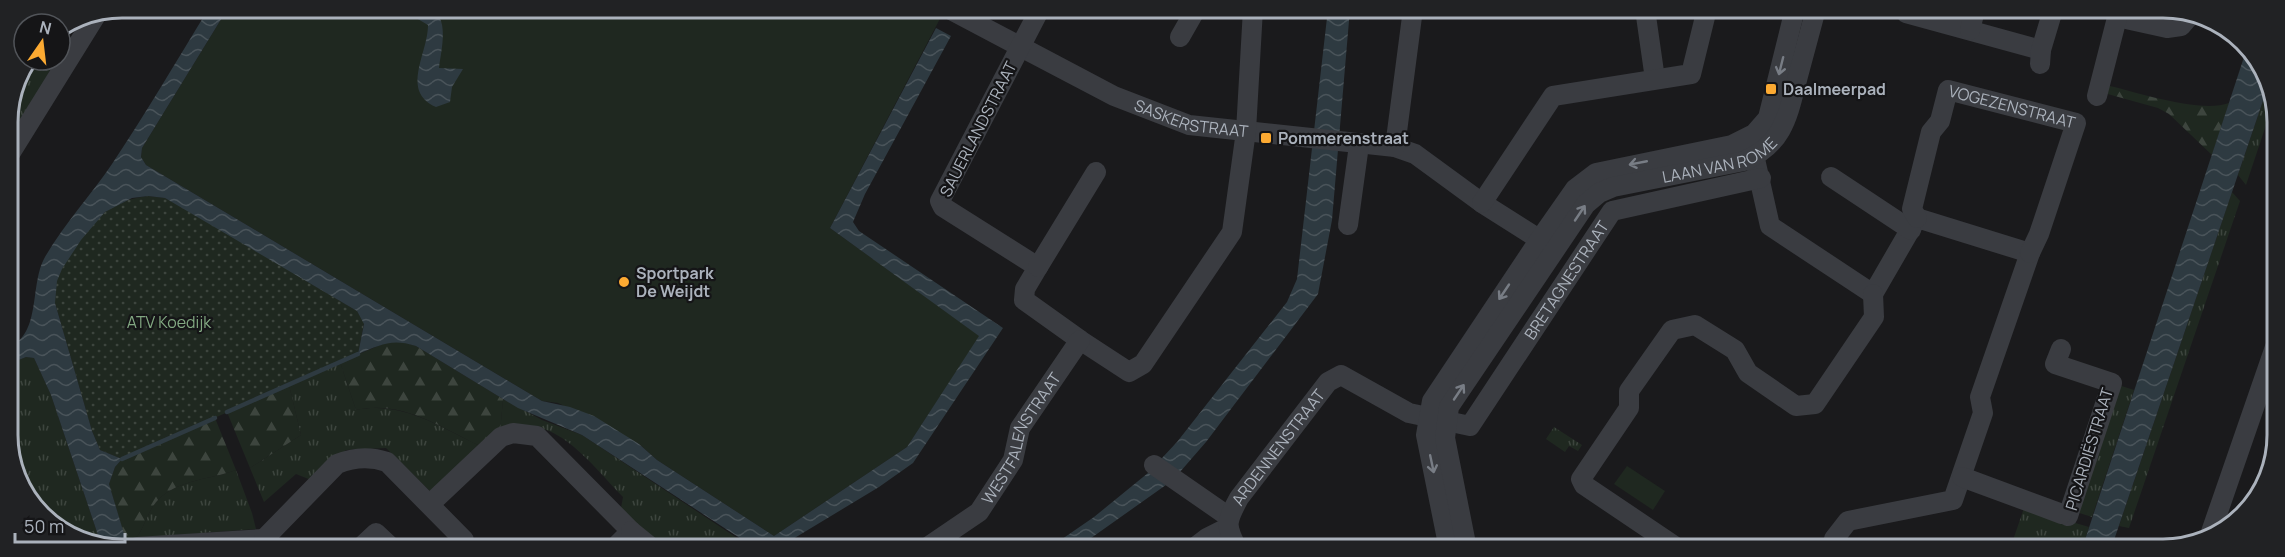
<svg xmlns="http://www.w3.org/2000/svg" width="2285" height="557" font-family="Manrope,sans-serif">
<defs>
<pattern id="grass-tufts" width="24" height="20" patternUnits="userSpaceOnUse" patternTransform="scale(1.5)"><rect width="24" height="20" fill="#1f2820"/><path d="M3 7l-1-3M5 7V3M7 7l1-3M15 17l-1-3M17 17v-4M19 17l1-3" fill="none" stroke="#3d453e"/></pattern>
<pattern id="forest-firs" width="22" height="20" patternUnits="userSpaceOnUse" patternTransform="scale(1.5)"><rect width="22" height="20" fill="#1f2820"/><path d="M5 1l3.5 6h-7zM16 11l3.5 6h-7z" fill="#3d453e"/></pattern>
<pattern id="garden-dots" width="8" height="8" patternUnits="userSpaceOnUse" patternTransform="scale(1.5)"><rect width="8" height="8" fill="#1f2820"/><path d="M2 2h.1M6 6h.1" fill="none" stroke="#3d453e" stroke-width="1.8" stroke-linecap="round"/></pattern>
<pattern id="water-waves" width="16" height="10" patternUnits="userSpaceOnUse" patternTransform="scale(1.5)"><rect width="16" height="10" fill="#2e3a41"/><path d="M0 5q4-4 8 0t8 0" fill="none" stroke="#4a545a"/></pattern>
</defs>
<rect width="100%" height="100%" fill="#1a1a1c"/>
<g fill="url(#grass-tufts)">
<polygon points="36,60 55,60 42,86 8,138 8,115 28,70"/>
<polygon points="2268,86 2275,98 2246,185 2238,175"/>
<polygon points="2232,192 2240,201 2129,528 2119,526"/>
<polygon points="26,357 34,358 51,395 102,547 41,516 10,458 9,364"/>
<path d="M340,362L356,410C402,401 438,426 478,445L435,496L386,448L346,450L316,482L296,474L264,502L250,468L301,435L289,385Z"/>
<polygon points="2112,383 2134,390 2092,517 2070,510"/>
<path d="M503,399L542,420L582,435L740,540V548H666L625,520L621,508L623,497C598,472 561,421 523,427C515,428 508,431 500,433Z"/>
<polygon points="1554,427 1582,445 1578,451 1569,446 1565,452 1546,439"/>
<path d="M236,470L252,513L256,529L148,537L127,545C144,537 145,513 158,500C179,479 209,480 236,470Z"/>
<polygon points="2024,508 2089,527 2082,549 2010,549"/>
</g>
<g fill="url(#forest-firs)">
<path d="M2106,85C2137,92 2201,114 2229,103L2212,155L2169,114L2158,108L2104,93Z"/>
<path d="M390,341H400L416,346L503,399L500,433L478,445C438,426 402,400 356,410L340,362Z"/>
<polygon points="289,385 301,435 250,468 227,412"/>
<path d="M215,418L236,470C209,480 179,479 158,500C145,513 144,537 127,545L109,484L115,467L122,459Z"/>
</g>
<g fill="#1f2820">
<polygon points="228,8 930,8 942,15 830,228 980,336 907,447 774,536 657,460 639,444 558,403 542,401 146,165 141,157 142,148"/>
<polygon points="1627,466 1665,491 1653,510 1614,484"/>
</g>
<path fill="url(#garden-dots)" d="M148,196L165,198L184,208L357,311L364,323L358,354L122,459L100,450L92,431L55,303C55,296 55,287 57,280C62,263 91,223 105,212C117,202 133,198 148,196Z"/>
<g fill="url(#water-waves)">
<path d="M209,8H228L142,148L141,157L146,165L542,401L570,407L594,416L639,444L657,460L774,536L907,447L979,336L830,228L936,28L951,36L865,194L853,222L859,231L1003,328L913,463L879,487L778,548H755L582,435L518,408L416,346C391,338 381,345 358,354L364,324L357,311L165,198L148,196L132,198L105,212L81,240L62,269L57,281L55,303L92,431L100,450L122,459L115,467L109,484L128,547H102L51,395L34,358L26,357L9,364V347C42,333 29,285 45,257C64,224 91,195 112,164C146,113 177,60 209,8Z"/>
<path d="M399,8C408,8 420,6 428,8C451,15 441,50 439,68L463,69L452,87L450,102L436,107C400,91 428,54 428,25Z"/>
<polygon points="1328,9 1350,9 1332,220 1318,294 1206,442 1173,480 1077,548 1049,548 1094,517 1148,473 1177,442 1287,302 1297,279"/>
<polygon points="2247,48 2268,86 2111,549 2082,549"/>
</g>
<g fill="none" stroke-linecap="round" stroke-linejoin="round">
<g stroke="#2e3a41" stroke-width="4.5">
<polyline points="227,412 358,354"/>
<polyline points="122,459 215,418"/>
</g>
<g stroke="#3a3c41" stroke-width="20">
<path id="s1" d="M947,8L1114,96L1189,125L1395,147L1415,154L1482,203L1550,246"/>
<polyline points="1040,9 940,201 943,207 1038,267 1025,289 1024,300 1080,340 1129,372 1143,364 1232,232 1246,131 1253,9"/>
<polyline points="1645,9 1655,79"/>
<polyline points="1907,9 1906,13 2041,50"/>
<polyline points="2117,17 2167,28 2181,26 2192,13"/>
<polyline points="1970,30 1975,10"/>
<polyline points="1180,37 1196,9"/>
<polyline points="2040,64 2041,50 2053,10"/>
<polyline points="2097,96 2119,10"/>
<polyline points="1750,137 1770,226 1873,294 1917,218 2030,253 1980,397 1983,413 1953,500 1848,521 1834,539 1833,549"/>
<polyline points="1395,147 1413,9"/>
<polyline points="8,157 98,12"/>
<polyline points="1831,177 1911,230"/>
<polyline points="1482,203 1553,96 1691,74 1705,17"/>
<path id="s2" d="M1917,218L1912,209L1931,132L1940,121L1948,90L2076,123L2039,234L2030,253"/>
<polyline points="1348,225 1359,145"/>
<polyline points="1038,267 1096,172"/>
<polyline points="2061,349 2055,364 2112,383 2068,516"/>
<polyline points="1154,465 1229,517"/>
<polyline points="1962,477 2062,514"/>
<polyline points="430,504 501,437 513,433 537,436 631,531 614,548"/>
<polyline points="631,531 652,548"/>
<polyline points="2211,532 2275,347"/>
<polyline points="137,547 264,539"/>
<path d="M264,547V539L337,464C354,457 370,456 387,462L464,540L456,548"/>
<polyline points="361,547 376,533 392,548"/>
<path id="s3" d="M926,548L979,512L1013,460L1020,428L1080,340"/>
<polyline points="1194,548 1207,538 1227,528"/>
<path id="s4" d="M1237,548C1225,525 1226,522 1239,498L1328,382L1341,375L1409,413L1470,426L1612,211L1761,178"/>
<polyline points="1449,549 1426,435 1432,401 1540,239 1575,189 1596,173 1732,145 1754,134 1768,118 1795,9"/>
<path id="s5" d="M1467,549L1445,438L1449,407L1453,401L1586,204L1599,193L1613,187L1744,161C1784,144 1788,115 1798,76C1804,54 1810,32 1816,9"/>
<polyline points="1679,549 1584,485 1581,479 1629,408 1629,391 1672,330 1695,325 1735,350 1748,373 1796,406 1815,404 1874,317 1873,294"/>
</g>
</g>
<defs><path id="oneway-shaft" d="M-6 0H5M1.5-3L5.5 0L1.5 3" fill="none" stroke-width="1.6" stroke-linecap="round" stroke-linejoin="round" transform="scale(1.5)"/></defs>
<g stroke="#787d85">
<use href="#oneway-shaft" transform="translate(1781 66) rotate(104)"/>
<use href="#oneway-shaft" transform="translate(1638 163) rotate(169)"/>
<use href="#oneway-shaft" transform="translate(1580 213) rotate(-56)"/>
<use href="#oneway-shaft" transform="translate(1504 292) rotate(124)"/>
<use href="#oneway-shaft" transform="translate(1459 392) rotate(-56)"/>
<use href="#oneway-shaft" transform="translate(1432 464) rotate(78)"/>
</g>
<g fill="#fcaa32" stroke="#151517" stroke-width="2">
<rect x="1765" y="83" width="12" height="12" rx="3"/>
<rect x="1260" y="132" width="12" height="12" rx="3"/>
<circle cx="624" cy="282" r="6"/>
</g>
<g text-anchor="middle" stroke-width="4.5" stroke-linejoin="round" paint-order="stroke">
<g font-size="16" font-weight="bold" fill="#abb2bc" stroke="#151517" text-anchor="start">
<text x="1783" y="95">Daalmeerpad</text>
<text x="1278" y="144">Pommerenstraat</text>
<text x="636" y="279">Sportpark<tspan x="636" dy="18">De Weijdt</tspan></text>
</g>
<g font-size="16" fill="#abb2bc" stroke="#151517">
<text dy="6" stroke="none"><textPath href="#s2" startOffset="202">VOGEZENSTRAAT</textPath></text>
<text dy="6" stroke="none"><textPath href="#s1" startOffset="270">SASKERSTRAAT</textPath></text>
<text transform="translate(978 129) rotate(-63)" y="6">SAUERLANDSTRAAT</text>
<text dy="6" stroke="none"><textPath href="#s5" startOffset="532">LAAN VAN ROME</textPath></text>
<text dy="6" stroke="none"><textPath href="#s4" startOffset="530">BRETAGNESTRAAT</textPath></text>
<text dy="6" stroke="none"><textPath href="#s3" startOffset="150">WESTFALENSTRAAT</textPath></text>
<text dy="6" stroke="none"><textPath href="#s4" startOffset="118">ARDENNENSTRAAT</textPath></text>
<text transform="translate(2089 449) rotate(-73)" y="6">PICARDIËSTRAAT</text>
</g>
<g font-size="16" fill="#82a882" stroke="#151517">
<text x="169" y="328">ATV Koedijk</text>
</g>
</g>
<path d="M0 0H2285V557H0ZM122 18H2163A104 104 0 0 1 2267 122V435A104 104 0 0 1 2163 539H122A104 104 0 0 1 18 435V122A104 104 0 0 1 122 18Z" fill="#212224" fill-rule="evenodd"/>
<path fill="none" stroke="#abb2bc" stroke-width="3" d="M122 18H2163A104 104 0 0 1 2267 122V435A104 104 0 0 1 2163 539H122A104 104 0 0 1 18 435V122A104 104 0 0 1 122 18Z"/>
<g transform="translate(42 42) rotate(14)"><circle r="28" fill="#151517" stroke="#515459" stroke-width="1.5"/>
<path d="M0-4.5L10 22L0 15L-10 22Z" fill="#fcaa32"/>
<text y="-9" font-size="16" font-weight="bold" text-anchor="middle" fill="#abb2bc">N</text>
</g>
<path d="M15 533v9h110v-9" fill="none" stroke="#abb2bc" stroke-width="3"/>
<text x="24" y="533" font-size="18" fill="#abb2bc" stroke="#151517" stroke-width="4.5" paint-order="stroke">50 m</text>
</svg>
